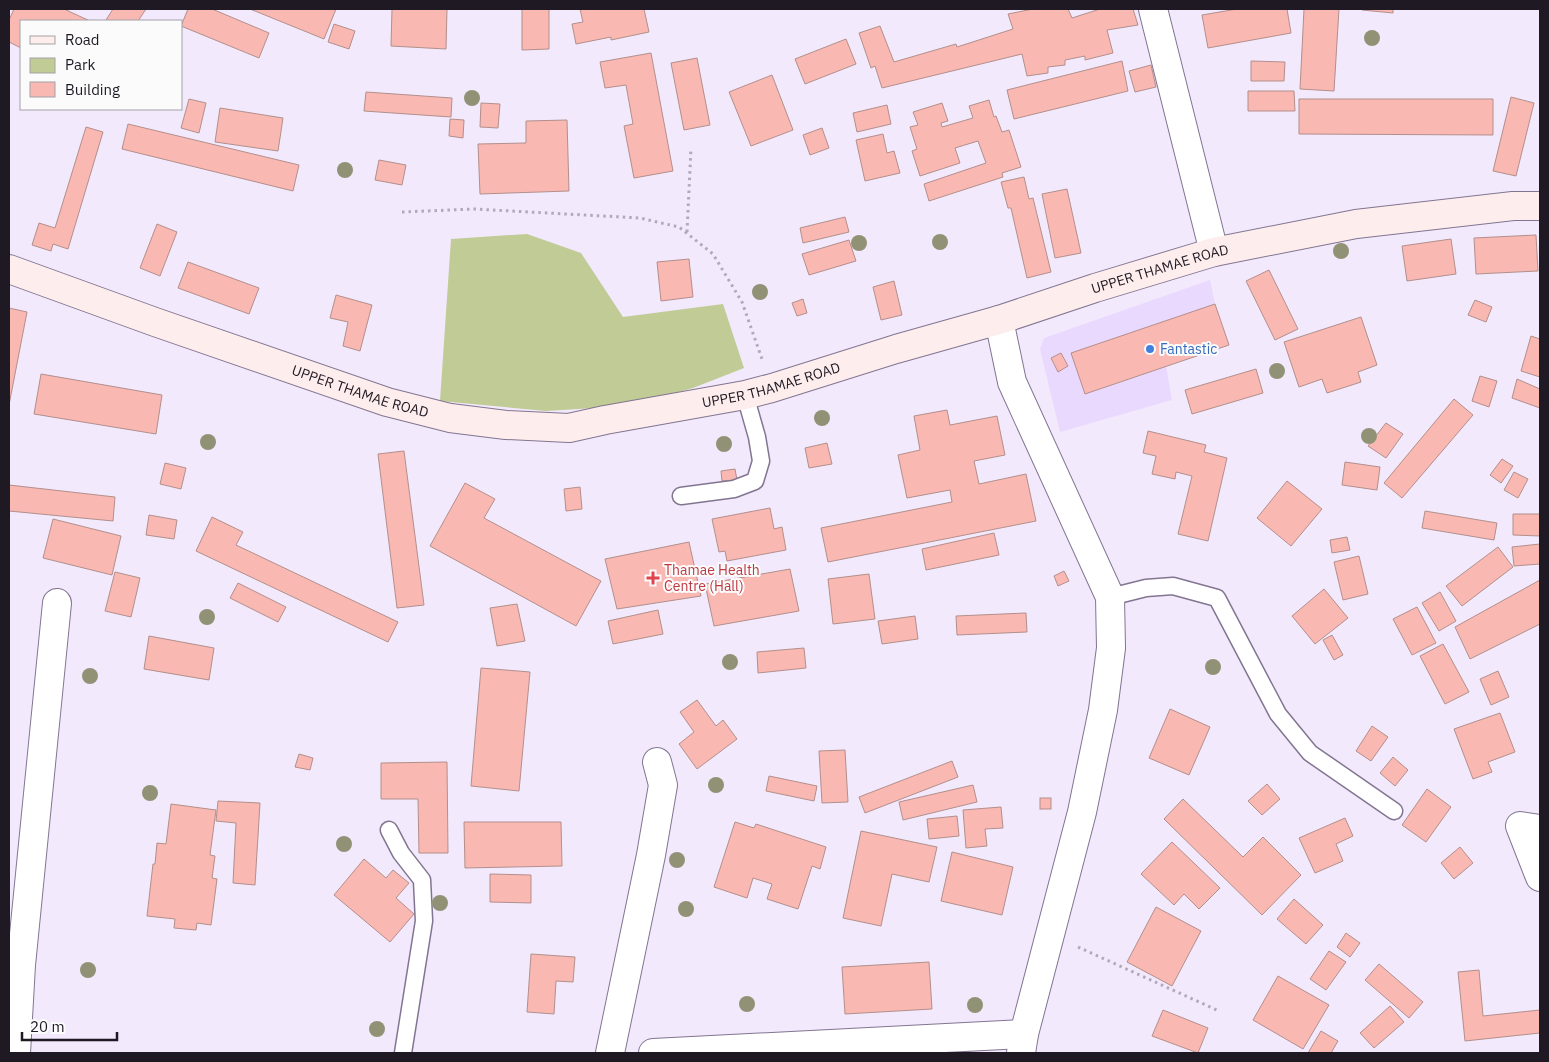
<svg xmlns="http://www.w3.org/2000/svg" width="1549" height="1062" font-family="'IBM Plex Sans',sans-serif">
<rect width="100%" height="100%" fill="#f2e9fc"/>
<polygon fill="#ead9fe" points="1210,280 1215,304 1229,345 1166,366 1172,400 1060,432 1040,349 1044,338"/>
<polygon fill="#c0cb95" points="527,234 581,253 623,317 723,304 744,368 693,388 627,406 546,411 440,401 451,239"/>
<g fill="#f9b8b2" stroke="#b38f8c">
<polygon points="14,9 64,9 90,21 21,21 21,48 9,42 9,20"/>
<polygon points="113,9 146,9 138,21 108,21 106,20"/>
<polygon points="188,9 212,9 269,33 259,58 181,26"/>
<polygon points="250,9 336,9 324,39"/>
<polygon points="392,9 447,9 446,49 391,46"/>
<polygon points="522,9 549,9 549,49 522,50"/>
<polygon points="580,9 644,9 649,32 611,40 611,37 576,44 572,24 583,22"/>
<polygon points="1033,9 1068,9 1072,18 1100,9 1133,9 1138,25 1107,30 1113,53 1085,60 1085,56 1065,60 1065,65 1048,67 1048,73 1027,76 1022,54 882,88 875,66 871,68 859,33 880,26 894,62 956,44 957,47 1013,29 1008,14"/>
<polygon points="1237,9 1287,9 1291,33 1208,48 1202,15"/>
<polygon points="1304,9 1339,9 1334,91 1300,89"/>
<polygon points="1362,9 1393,9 1393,13 1362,10"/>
<polygon points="334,24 355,31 349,49 328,42"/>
<polygon points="846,39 856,64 805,84 795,59"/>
<polygon points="651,53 673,171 634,178 624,126 633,124 626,85 605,88 600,62"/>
<polygon points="697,58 710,125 684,130 671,63"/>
<polygon points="1122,61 1128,91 1014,119 1007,90"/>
<polygon points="1251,61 1285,62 1284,81 1251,81"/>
<polygon points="1151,65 1156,87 1135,92 1129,71"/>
<polygon points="772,75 793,130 751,146 729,92"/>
<polygon points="1248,91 1294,91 1295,111 1248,111"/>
<polygon points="366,92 452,98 451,117 364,111"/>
<polygon points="1511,97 1534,103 1516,176 1493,171"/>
<polygon points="189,99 206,103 199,133 181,128"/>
<polygon points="1299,99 1493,99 1493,135 1299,134"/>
<polygon points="989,100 994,117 996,116 1002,132 1009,130 1021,167 1002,173 1003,177 929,201 924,184 986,163 978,141 955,148 960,163 920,176 912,151 917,149 910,127 918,125 913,112 942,103 948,121 941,123 942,127 973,118 969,106"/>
<polygon points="481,103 500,104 498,128 480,127"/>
<polygon points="887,105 891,124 857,132 853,113"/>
<polygon points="220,108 283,118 278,151 215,142"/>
<polygon points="450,119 464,120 463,138 449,136"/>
<polygon points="567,120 569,191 480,194 478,144 526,143 526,121"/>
<polygon points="128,124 299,165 293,191 122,149"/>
<polygon points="86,127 103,132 68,249 53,244 51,251 32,245 39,223 55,228"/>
<polygon points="822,128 829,148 810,155 803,135"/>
<polygon points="883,134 887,153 894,151 900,173 865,181 856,140"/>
<polygon points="379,160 406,165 402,185 375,180"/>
<polygon points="1024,177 1029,199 1033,198 1051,272 1027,278 1011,208 1008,208 1001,182"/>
<polygon points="1067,189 1081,253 1055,258 1042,194"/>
<polygon points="845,217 849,232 803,243 800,228"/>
<polygon points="157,224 177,232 160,276 140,268"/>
<polygon points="1536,235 1538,271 1476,274 1474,238"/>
<polygon points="1451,239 1456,274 1407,281 1402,246"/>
<polygon points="849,240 856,261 809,275 802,254"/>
<polygon points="689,259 693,297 661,301 657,262"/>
<polygon points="188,262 259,288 249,314 178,288"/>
<polygon points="1269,270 1298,329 1275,340 1246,281"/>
<polygon points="894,281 902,315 881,320 873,287"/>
<polygon points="336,295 372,305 360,351 343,346 348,322 330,318"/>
<polygon points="803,299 807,313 797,316 792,303"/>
<polygon points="1475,300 1492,307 1486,322 1468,315"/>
<polygon points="1215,304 1229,345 1085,394 1071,353"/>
<polygon points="9,308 27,312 9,405"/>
<polygon points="1361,317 1377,365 1358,372 1361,382 1327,393 1322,379 1299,387 1284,342"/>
<polygon points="1531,336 1540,339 1540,377 1521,371"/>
<polygon points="1061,353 1068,366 1058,372 1051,358"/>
<polygon points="1256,369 1263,393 1192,414 1185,390"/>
<polygon points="41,374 162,395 156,434 34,414"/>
<polygon points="1480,376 1497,381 1489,407 1472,401"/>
<polygon points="1517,379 1540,389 1540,408 1512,398"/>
<polygon points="1454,399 1473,415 1402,498 1384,483"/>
<polygon points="947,410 950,425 997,416 1005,455 974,461 979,484 1026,474 1036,521 828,562 821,528 952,502 950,490 907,498 898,455 920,450 914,416"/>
<polygon points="1386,423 1403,434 1386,458 1368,446"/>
<polygon points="1148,431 1206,445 1204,452 1227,458 1208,541 1178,534 1192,476 1176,472 1175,479 1152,474 1156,456 1143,453"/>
<polygon points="827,443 832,464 809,468 805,448"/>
<polygon points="404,451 424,605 397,608 378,454"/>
<polygon points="1502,459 1513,466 1501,483 1490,475"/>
<polygon points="1345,462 1380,467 1377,490 1342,485"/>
<polygon points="165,463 186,468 181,489 160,484"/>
<polygon points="735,469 737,480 722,481 721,471"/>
<polygon points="1514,472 1528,479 1518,498 1504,490"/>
<polygon points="1287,481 1322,509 1291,546 1257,518"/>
<polygon points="465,483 495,499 484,518 601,581 576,626 430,546"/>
<polygon points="9,485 115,497 113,521 9,511"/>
<polygon points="580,487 582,509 566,511 564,489"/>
<polygon points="770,508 774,529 782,527 786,550 727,561 725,551 719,552 712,519"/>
<polygon points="1425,511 1497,523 1494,540 1422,528"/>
<polygon points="1513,514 1540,514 1540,536 1513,535"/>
<polygon points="149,515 177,520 174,539 146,535"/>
<polygon points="212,517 243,532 236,545 398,622 388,642 196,551"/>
<polygon points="53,519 121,536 112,575 43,558"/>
<polygon points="994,533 999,555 926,570 922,549"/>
<polygon points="1347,537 1350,550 1332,553 1330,540"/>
<polygon points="689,542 701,596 617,609 605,559"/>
<polygon points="1540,544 1540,564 1514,566 1512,547"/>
<polygon points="1498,547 1513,567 1462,606 1446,586"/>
<polygon points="1359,556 1368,594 1343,600 1334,562"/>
<polygon points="790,569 799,611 714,626 705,584"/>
<polygon points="1064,571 1069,581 1058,586 1054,576"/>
<polygon points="115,572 140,578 131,617 105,611"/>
<polygon points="869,574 875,619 833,624 828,579"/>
<polygon points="1540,580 1540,624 1470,659 1455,627"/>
<polygon points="238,583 286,607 278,622 230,598"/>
<polygon points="1324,589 1348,618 1315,644 1292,616"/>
<polygon points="1440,592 1456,621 1439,631 1422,603"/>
<polygon points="517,604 525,641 497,646 490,608"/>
<polygon points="1417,607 1436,643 1412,655 1393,619"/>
<polygon points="658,610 663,634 613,644 608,621"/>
<polygon points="1026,613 1027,632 957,635 956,616"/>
<polygon points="915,616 918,639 882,644 878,621"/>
<polygon points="1332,635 1343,655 1334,660 1323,640"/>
<polygon points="149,636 214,648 209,680 144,669"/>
<polygon points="1443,644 1469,692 1445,704 1420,656"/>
<polygon points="804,648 806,668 758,673 757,652"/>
<polygon points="481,668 530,672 519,791 471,786"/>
<polygon points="1498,671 1509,697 1491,705 1480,679"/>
<polygon points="697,700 716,726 723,720 737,739 697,769 679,744 694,732 680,712"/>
<polygon points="1170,709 1210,727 1189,775 1149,758"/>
<polygon points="1500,713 1515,752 1488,762 1492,772 1473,779 1454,729"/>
<polygon points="1372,726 1388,737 1371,761 1356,751"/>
<polygon points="845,750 848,802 822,803 819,751"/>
<polygon points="299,754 313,758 310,770 295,767"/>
<polygon points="1393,757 1408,770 1395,786 1380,773"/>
<polygon points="952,761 958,777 865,813 859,797"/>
<polygon points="447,762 448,853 419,853 418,799 381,799 381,763"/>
<polygon points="769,776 817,786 814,801 766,791"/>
<polygon points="1267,784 1280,799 1262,815 1248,801"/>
<polygon points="973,785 977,802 903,820 899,802"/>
<polygon points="1427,789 1451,807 1426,842 1402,825"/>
<rect x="1040" y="798" width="11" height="11"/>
<polygon points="1183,799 1243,857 1263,837 1301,875 1262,915 1164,819"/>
<polygon points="218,801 260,803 255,885 233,883 236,823 216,821"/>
<polygon points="171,804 216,810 210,855 215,856 212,878 217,879 211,925 197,923 196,930 174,928 175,919 147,916 153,864 155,864 157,843 166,844"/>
<polygon points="1001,807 1003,828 985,829 987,846 966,848 963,810"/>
<polygon points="957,816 959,836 929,839 927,819"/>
<polygon points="1345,818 1353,836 1336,844 1343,861 1315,873 1299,838"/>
<polygon points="464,822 561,822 562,866 465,868"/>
<polygon points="735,822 754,828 756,824 826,847 820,869 812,866 798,909 767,899 772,884 753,878 747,898 714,887"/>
<polygon points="861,831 937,847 929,882 892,874 881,926 843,918"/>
<polygon points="1172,842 1220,888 1199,909 1184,894 1174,905 1141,874"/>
<polygon points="1460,847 1473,863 1454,879 1441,863"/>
<polygon points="952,852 1013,867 1002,915 941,901"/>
<polygon points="364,859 386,878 393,870 409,883 396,898 414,914 390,942 334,895"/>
<polygon points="490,874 531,875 531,903 490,902"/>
<polygon points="1294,899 1323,925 1306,944 1277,919"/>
<polygon points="1156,907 1201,931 1172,986 1127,962"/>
<polygon points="1346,933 1360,943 1350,957 1337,947"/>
<polygon points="1329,951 1346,962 1326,990 1310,979"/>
<polygon points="531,954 575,957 573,982 556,981 554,1014 527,1012"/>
<polygon points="929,962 932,1009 845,1014 842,967"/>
<polygon points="1379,964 1423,1002 1409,1018 1365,980"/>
<polygon points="1479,970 1483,1016 1540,1010 1540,1033 1465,1041 1458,972"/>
<polygon points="1278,976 1329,1005 1303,1049 1253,1020"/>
<polygon points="1390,1006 1404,1022 1374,1048 1360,1033"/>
<polygon points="1163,1010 1208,1028 1198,1053 1152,1036"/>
<polygon points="1321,1031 1338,1041 1331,1053 1308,1053"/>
<polygon points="970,1051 970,1053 934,1053"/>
</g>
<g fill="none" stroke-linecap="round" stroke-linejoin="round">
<defs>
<g id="lane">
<polyline points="681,496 734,489 755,481 761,461 757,437 745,395"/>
<polyline points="1110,597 1146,588 1173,586 1217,598 1278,714 1310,753 1394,811"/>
<polyline points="389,830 401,853 422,880 424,921 403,1053"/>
</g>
<g id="street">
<polyline points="1153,9 1214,252"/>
<polyline points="999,320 1012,382 1110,597 1111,648 1103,710 1082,812 1024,1034 1021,1053"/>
<polyline points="1540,829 1520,826 1540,877"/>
<polyline points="16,1053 21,965 57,603"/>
<polyline points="610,1053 651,855 663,785 657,762"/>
<polyline points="653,1053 1024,1034"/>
</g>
<g id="secondary">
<path id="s1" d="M9,269L155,322L387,402L450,418L506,425L569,428L605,420L745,395L772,388L896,349L999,320L1095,288L1214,252L1356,224L1513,206H1540"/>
</g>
</defs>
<use href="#lane" stroke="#827591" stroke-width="19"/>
<use href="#street" stroke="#827591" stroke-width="30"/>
<use href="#secondary" stroke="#827591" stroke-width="30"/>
<g stroke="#b1a9b9" stroke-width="3" stroke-dasharray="2.5 4" stroke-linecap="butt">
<polyline points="402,212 474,209 640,218 679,227 713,254 742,302 762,359"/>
<polyline points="687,232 691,148"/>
<polyline points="1078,947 1219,1011"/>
</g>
<use href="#lane" stroke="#fff" stroke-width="16"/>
<use href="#street" stroke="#fff" stroke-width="28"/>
<use href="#secondary" stroke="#feeded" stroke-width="28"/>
</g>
<g fill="#919275">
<circle cx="1372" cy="38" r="8"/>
<circle cx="472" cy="98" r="8"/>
<circle cx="345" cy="170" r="8"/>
<circle cx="940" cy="242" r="8"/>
<circle cx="859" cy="243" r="8"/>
<circle cx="1341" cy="251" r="8"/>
<circle cx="760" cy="292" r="8"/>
<circle cx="1277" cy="371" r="8"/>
<circle cx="822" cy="418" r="8"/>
<circle cx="1369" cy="436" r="8"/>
<circle cx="208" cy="442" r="8"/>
<circle cx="724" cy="444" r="8"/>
<circle cx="207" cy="617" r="8"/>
<circle cx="730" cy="662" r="8"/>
<circle cx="1213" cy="667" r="8"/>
<circle cx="90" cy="676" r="8"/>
<circle cx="716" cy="785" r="8"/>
<circle cx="150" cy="793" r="8"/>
<circle cx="344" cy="844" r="8"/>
<circle cx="677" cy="860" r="8"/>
<circle cx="440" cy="903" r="8"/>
<circle cx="686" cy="909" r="8"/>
<circle cx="88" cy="970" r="8"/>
<circle cx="747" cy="1004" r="8"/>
<circle cx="975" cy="1005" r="8"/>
<circle cx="377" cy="1029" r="8"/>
</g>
<circle fill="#3f7fe0" stroke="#fbfbfb" stroke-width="2" cx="1150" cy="349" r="5"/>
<path fill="#e0444e" stroke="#fbfbfb" stroke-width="2" d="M650.5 570.5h5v5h5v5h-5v5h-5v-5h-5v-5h5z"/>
<g text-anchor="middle" stroke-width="4" stroke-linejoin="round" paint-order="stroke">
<g font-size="14" fill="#1e1923" stroke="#fbfbfb">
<text dy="5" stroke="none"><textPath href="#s1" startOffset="1198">UPPER THAMAE ROAD</textPath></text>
<text dy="5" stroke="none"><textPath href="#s1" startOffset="792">UPPER THAMAE ROAD</textPath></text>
<text dy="5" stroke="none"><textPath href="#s1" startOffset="372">UPPER THAMAE ROAD</textPath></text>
</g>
<g font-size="14" fill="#366cbe" stroke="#fbfbfb" text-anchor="start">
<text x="1160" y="354">Fantastic</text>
</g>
<g font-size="14" fill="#be3a42" stroke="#fbfbfb" text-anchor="start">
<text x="664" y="575">Thamae Health<tspan x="664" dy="16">Centre (Hall)</tspan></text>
</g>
</g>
<rect width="1549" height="1062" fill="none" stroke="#1e1923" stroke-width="20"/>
<rect x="20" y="20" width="162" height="90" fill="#fbfbfb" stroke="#a3a1a5"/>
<rect x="30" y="36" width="25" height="8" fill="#feeded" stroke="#a3a1a5"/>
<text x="65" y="45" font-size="15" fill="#1e1923">Road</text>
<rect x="30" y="58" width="25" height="15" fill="#c0cb95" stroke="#a3a1a5"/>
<text x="65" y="70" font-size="15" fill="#1e1923">Park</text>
<rect x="30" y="82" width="25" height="15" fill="#f9b8b2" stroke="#a3a1a5"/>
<text x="65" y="95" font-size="15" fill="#1e1923">Building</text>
<path d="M22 1032v8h95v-8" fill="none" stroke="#1e1923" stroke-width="2.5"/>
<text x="30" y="1032" font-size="15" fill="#1e1923" stroke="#fbfbfb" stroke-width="4" paint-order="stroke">20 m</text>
</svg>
